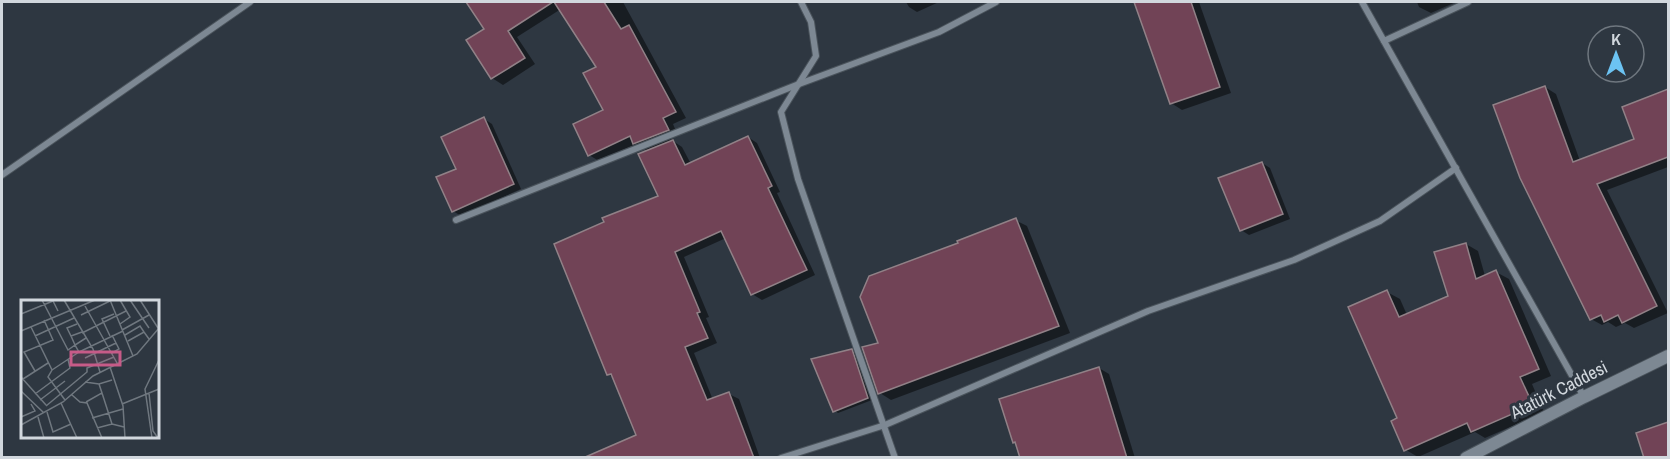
<svg xmlns="http://www.w3.org/2000/svg" width="1670" height="459" font-family="'Archivo Narrow',sans-serif">
<rect width="100%" height="100%" fill="#2e3741"/>
<g fill="#0007">
<polygon points="468,2 623,2 686,118 673,124 678,136 670,139 682,147 691,164 748,137 757,143 780,192 777,193 815,275 762,300 752,294 726,238 684,257 709,317 706,318 717,343 694,353 713,400 729,394 739,399 760,458 591,458 638,436 614,378 608,374 660,197 648,151 636,144 599,161 589,155 605,111 598,67 561,9 517,37 535,64 503,85 492,78 468,41 486,29"/>
<polygon points="906,2 939,2 917,12 909,7"/>
<polygon points="1136,2 1199,2 1231,93 1182,110 1171,103"/>
<polygon points="1417,2 1456,2 1431,13 1419,7"/>
<polygon points="1545,87 1556,94 1580,161 1636,140 1624,108 1668,90 1668,167 1607,190 1668,313 1634,328 1625,323 1616,327 1608,322 1602,325 1591,319"/>
<polygon points="484,119 492,124 521,189 461,216 453,211"/>
<polygon points="1262,163 1270,168 1290,219 1249,235 1241,230"/>
<polygon points="1015,220 1027,226 1070,333 891,400 880,393 960,244"/>
<polygon points="1466,244 1478,251 1485,276 1496,272 1509,279 1551,376 1532,384 1544,412 1485,438 1475,432 1418,457 1406,450 1399,419 1387,292 1400,299 1407,315 1450,297"/>
<polygon points="851,351 856,353 872,400 838,413 834,410"/>
<polygon points="1099,368 1109,374 1135,458 1020,458"/>
</g>
<g fill="#714356" stroke="#918187" stroke-width="1.5">
<polygon points="466,2 553,2 508,31 525,58 491,79 466,40 484,29"/>
<polygon points="554,2 604,2 621,29 629,25 676,112 663,118 669,130 633,144 630,136 588,156 573,124 603,110 583,73 596,67"/>
<polygon points="1134,2 1191,2 1220,87 1170,104"/>
<polygon points="1545,86 1573,162 1634,139 1622,107 1668,89 1668,157 1597,184 1657,306 1622,323 1618,315 1604,322 1601,315 1590,320 1520,178 1493,105"/>
<polygon points="484,117 514,184 452,212 436,177 456,169 441,137"/>
<polygon points="748,136 772,186 768,188 807,270 751,295 721,231 675,252 700,312 697,313 708,338 685,347 707,400 729,392 754,458 583,458 636,435 611,374 607,375 554,244 604,222 602,218 658,196 638,154 673,140 685,165"/>
<polygon points="1262,162 1283,214 1240,231 1218,178"/>
<polygon points="1016,218 1059,326 878,394 862,347 878,343 860,297 869,276 958,243 957,241"/>
<polygon points="1466,243 1476,279 1496,270 1539,369 1520,377 1533,405 1471,432 1467,423 1404,451 1391,421 1397,418 1348,307 1387,290 1399,317 1448,296 1434,252"/>
<polygon points="852,349 868,398 833,412 811,359"/>
<polygon points="1099,367 1127,458 1020,458 1015,442 1013,443 999,399"/>
<polygon points="1668,422 1668,458 1644,458 1636,433"/>
</g>
<g fill="none" stroke-linecap="round" stroke-linejoin="round">
<defs>
<g id="minor">
<polyline points="801,2 811,22 816,56 781,112 798,179 895,458"/>
<polyline points="1362,2 1584,397"/>
<polyline points="1384,41 1468,2"/>
<polyline points="2,175 250,2"/>
<polyline points="456,220 799,84 939,32 996,2"/>
<polyline points="781,458 885,425 1148,311 1294,260 1380,221 1456,168"/>
</g>
<polyline id="secondary" points="1466,458 1584,397 1668,356"/>
</defs>
<use href="#minor" stroke="#4a535b" stroke-width="8"/>
<use href="#secondary" stroke="#4a535b" stroke-width="14"/>
<use href="#minor" stroke="#7d8893" stroke-width="6"/>
<use href="#secondary" stroke="#7d8893" stroke-width="12"/>
</g>
<g text-anchor="middle" stroke-width="6" stroke-linejoin="round" paint-order="stroke">
<g font-size="18" fill="#d1d7dd" stroke="#2e3741">
<text transform="translate(1559 390) rotate(-27)" y="6">Atatürk Caddesi</text>
</g>
</g>
<g transform="translate(21 300)">
<rect width="138" height="138" fill="#2e3741"/>
<path fill="none" stroke="#6f777f" stroke-width="1.5" d="M21,0L47,50L54,45L50,36M43,0L72,49L79,72M89,0L112,56M109,0L128,28M119,0L137,28M64,6L96,63M0,14L32,1L37,11M60,15L89,1M56,24L46,28L50,36L61,32M99,24L109,17L99,0M10,27L31,70L27,77L44,100M101,30L128,15M0,31L74,0M61,33L105,11M104,35L119,26L123,32M14,36L53,18M89,36L81,19L93,14M65,38L54,45L58,52L102,31M107,41L123,32L128,39M91,53L98,49L91,35M64,58L95,43M89,67L102,106L104,138M31,70L58,52M14,71L3,52L32,40L23,20M0,77L25,105M2,79L27,63M64,82L78,84L91,80M0,91L23,113M81,93L91,124M128,93L132,131L137,138M14,94L49,68L47,59M51,95L59,102L66,103L81,138M19,100L44,81M65,102L81,93L78,84M40,103L56,138M101,104L138,89M25,106L66,72V68L93,57M26,112L32,132L50,124M0,117L14,111L10,104M17,117L23,138M71,118L102,109M0,125L42,102L72,76L116,54L138,28M76,128L91,124L103,127M131,138L124,89L138,60"/>
<path fill="#c75b88" fill-opacity="0.15" stroke="#c75b88" stroke-width="3" d="M50,52H99V65H50Z"/>
<rect width="138" height="138" fill="none" stroke="#d1d7dd" stroke-width="3"/>
</g>
<rect width="1670" height="459" fill="none" stroke="#d1d7dd" stroke-width="6"/>
<g transform="translate(1616 54)"><circle r="28" fill="#2e3741" stroke="#6f777f" stroke-width="1.5"/>
<path d="M0-4.5L10 22L0 15L-10 22Z" fill="#6cc3f2"/>
<text y="-9" font-size="16" font-weight="bold" text-anchor="middle" fill="#d1d7dd">K</text>
</g>
</svg>
